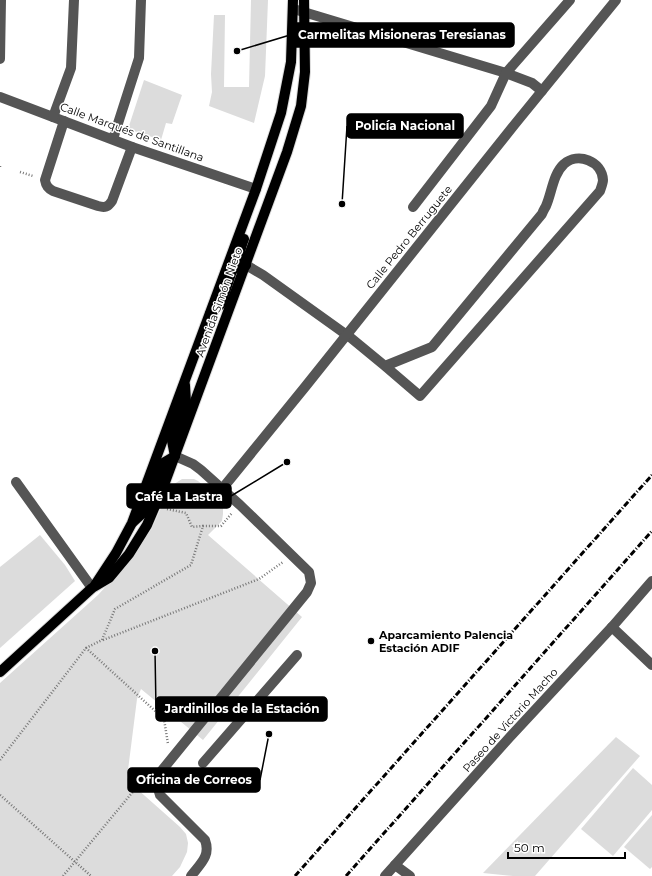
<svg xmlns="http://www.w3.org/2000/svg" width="652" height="876" font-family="Montserrat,sans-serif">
<rect width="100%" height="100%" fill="#fff"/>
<g fill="#dcdcdc">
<polygon points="251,0 268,0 265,76 254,123 209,106 212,92 211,74 214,15 225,15 224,87 249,87"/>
<polygon points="144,80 182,95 172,124 166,123 161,140 128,129"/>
<polygon points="182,479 194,479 198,481 218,497 223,506 223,514 222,521 208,535 302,617 203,740 141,689 137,699 127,778 136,788 180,827 186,834 188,843 187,852 180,867 172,876 0,876 0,683 98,595 119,572 151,530 171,486"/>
<polygon points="40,535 65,565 75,581 0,648 0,567"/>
<polygon points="616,737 640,756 535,876 513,876 483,873 557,797"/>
<polygon points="633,768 652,785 652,810 613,856 581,829"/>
<polygon points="652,815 652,867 650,869 624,847"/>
</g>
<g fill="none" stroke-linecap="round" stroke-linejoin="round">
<defs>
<g id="major">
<path d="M244,239C240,249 238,255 246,265"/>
<polyline points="210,314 221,304 232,271 240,264 246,265"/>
<polyline points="175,456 172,441 186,402 185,385"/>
<polyline points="133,522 146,510 163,463 175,456"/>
<polyline points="95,585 116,553 132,523 256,189 281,113 291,62 293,0"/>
<polyline points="0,672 92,588 109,578 129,554 147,525 164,485 287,152 301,106 305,72 304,0"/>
</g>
</defs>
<use href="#major" stroke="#dbdbdb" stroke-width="12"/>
<g stroke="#777" stroke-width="2.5" stroke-dasharray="1 2" stroke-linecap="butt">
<polyline points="0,166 0,167"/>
<polyline points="20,172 33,176"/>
<polyline points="167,509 186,513 192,527 203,526"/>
<polyline points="103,640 259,579 283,562"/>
<polyline points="86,648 102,640 115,609 191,565 203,526 221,526 232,513"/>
<polyline points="0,760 86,648 164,719 168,744"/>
<polyline points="0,795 91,876"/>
<polyline points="63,876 136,788 146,787"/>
</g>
<g stroke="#555" stroke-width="10">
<polyline points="297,10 506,73 570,0"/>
<polyline points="0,59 1,0"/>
<polyline points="0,97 132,147 256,189"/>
<polyline points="53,117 71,68 74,0"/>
<path d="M64,121L45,180C46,186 48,188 53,191L98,206C105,208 108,207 112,201L132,147"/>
<polyline points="113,139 139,58 141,0"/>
<polyline points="413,207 491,106 506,73 532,83 542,91"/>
<path d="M246,265L263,275L351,338L385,366L420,396L600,191C601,188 603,183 603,180C602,161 578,152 564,164C553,174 552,192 546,206C545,208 543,211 542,214L432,347L385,366"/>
<path d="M175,456L193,464L201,470L240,505L309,572L311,583L307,592L159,774L157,785L160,795L205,840C211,856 200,864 191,876"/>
<polyline points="16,482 92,588"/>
<polyline points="222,489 305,387 515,124 616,0"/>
<polyline points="612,627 652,665"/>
<polyline points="203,763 297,655"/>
<polyline points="395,865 410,876"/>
<polyline points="385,876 509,738 612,627 652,581"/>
</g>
<use href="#major" stroke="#000" stroke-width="10"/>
<g stroke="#000" stroke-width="3" stroke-dasharray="6 2 1 2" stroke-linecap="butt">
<polyline points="295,876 652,475"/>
<polyline points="346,876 652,531"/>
</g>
</g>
<circle fill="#000" stroke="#fff" stroke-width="1.5" cx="371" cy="641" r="4"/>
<g text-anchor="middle" stroke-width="3" stroke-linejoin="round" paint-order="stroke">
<g font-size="11" fill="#000" stroke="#fff">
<text transform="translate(132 132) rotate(20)" y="4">Calle Marqués de Santillana</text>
<text transform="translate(409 237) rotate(-51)" y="4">Calle Pedro Berruguete</text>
<text transform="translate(219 302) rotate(-70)" y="4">Avenida Simón Nieto</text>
<text transform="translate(510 720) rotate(-48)" y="4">Paseo de Victorio Macho</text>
</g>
<g font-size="11" font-weight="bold" fill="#000" stroke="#fff" text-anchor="start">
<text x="379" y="639">Aparcamiento Palencia<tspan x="379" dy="13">Estación ADIF</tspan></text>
</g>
</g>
<path fill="none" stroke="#000" stroke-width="1.5" d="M237 51L290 35M342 204L347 126M287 462L231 496M155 651L156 709M269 734L260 780"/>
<g fill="#000" stroke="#fff" stroke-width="1.5">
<circle cx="237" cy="51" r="4"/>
<circle cx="342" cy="204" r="4"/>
<circle cx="287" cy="462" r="4"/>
<circle cx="155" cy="651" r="4"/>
<circle cx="269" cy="734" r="4"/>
</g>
<g fill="#000" stroke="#000" stroke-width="1.5">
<rect x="290" y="23" width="224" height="24" rx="4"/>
<rect x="347" y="114" width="116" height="24" rx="4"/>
<rect x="127" y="484" width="104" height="24" rx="4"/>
<rect x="156" y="697" width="171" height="24" rx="4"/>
<rect x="128" y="768" width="132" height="24" rx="4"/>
</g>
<g font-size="12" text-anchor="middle" font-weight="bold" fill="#fff">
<text x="402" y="39">Carmelitas Misioneras Teresianas</text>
<text x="405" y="130">Policía Nacional</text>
<text x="179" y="501">Café La Lastra</text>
<text x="242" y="713">Jardinillos de la Estación</text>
<text x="194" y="784">Oficina de Correos</text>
</g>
<path d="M508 852v6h117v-6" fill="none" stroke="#000000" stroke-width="2"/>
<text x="514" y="852" font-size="12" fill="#000000" stroke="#ffffff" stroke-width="3" paint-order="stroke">50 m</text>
</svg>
